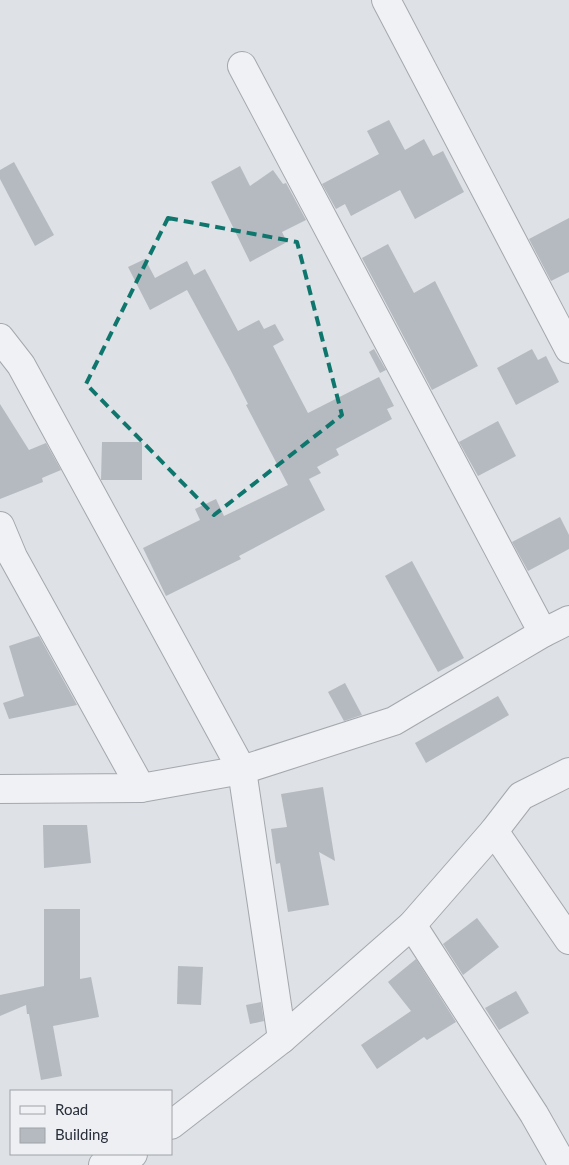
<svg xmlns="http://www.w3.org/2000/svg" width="569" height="1165" font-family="Lato,sans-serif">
<rect width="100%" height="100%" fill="#dee1e5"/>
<g fill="#b5bac1">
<polygon points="389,120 405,150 424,139 433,156 443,151 464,192 415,219 400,190 351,216 345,204 336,209 322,184 379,154 367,131"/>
<polygon points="14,162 54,235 35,246 0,179 0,170"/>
<polygon points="240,166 250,186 273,170 283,184 286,183 306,220 282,232 287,242 250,262 211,182"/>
<polygon points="569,218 569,272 551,281 529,239"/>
<polygon points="388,244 414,293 435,281 478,366 432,390 362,258"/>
<polygon points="145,259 155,278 187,261 194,275 205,269 238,331 259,320 264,329 275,324 284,340 273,346 308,413 379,377 394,406 387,409 392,419 336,449 339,455 317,467 321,473 309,479 325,510 239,556 241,559 166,596 143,548 200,520 195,509 216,499 224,516 288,485 246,405 248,404 230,369 187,290 150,310 128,267"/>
<polygon points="374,349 386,370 380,373 369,352"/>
<polygon points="532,349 538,360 546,356 559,382 516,405 497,368"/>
<polygon points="0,404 29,450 46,443 61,470 42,478 43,482 0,499"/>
<polygon points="498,421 516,456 478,476 459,442"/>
<polygon points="102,442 142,442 142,480 101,480"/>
<polygon points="560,517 569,535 569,549 528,571 512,542"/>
<polygon points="412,561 464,658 438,672 385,576"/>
<polygon points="39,636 77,705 9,719 3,703 24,696 9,646"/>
<polygon points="345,683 362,715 344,721 328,692"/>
<polygon points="498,696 509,715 426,763 415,743"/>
<polygon points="323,787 335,861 319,852 329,905 288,912 280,863 276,864 271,829 287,827 281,794"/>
<polygon points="43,825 87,825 91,863 44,868"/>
<polygon points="44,909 80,909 80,979 91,977 99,1017 53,1026 62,1076 41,1080 29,1014 27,1014 26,1005 0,1016 0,995 44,986"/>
<polygon points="477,918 499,947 463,975 443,944"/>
<polygon points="416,959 456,1022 427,1040 424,1037 377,1069 361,1045 411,1011 388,982"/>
<polygon points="178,966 203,967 201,1005 177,1004"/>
<polygon points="516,991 529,1013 499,1030 485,1008"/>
<polygon points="261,1002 264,1021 250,1024 246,1005"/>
</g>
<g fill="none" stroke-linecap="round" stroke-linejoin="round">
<defs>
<g id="minor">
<polyline points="386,0 569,349"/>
<polyline points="242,66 543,633"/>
<polyline points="0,338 21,365 242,770 282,1039"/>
<polyline points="0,526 13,557 141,788"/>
<polyline points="0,789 141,788 242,770 394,721 543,633 569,620"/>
<polyline points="494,831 569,940"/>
<polyline points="412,925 534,1114 563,1165"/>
<polyline points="171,1125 282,1039 412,925 494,831 521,796 569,772"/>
<polyline points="103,1165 133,1154"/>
</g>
</defs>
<use href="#minor" stroke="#a4a8ae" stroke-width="30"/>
<use href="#minor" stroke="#f0f1f4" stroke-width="28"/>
</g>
<path fill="none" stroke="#0f766e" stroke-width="4" stroke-dasharray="10 6" stroke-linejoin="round" d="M168,218L297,242L342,415L214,515L86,384Z"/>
<rect x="10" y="1090" width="162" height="65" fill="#edeff3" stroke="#9fa2a9"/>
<rect x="20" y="1106" width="25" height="8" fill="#f0f1f4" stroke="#9fa2a9"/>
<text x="55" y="1115" font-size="15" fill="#292f3a">Road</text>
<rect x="20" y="1128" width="25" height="15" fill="#b5bac1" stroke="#9fa2a9"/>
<text x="55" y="1140" font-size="15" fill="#292f3a">Building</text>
</svg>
